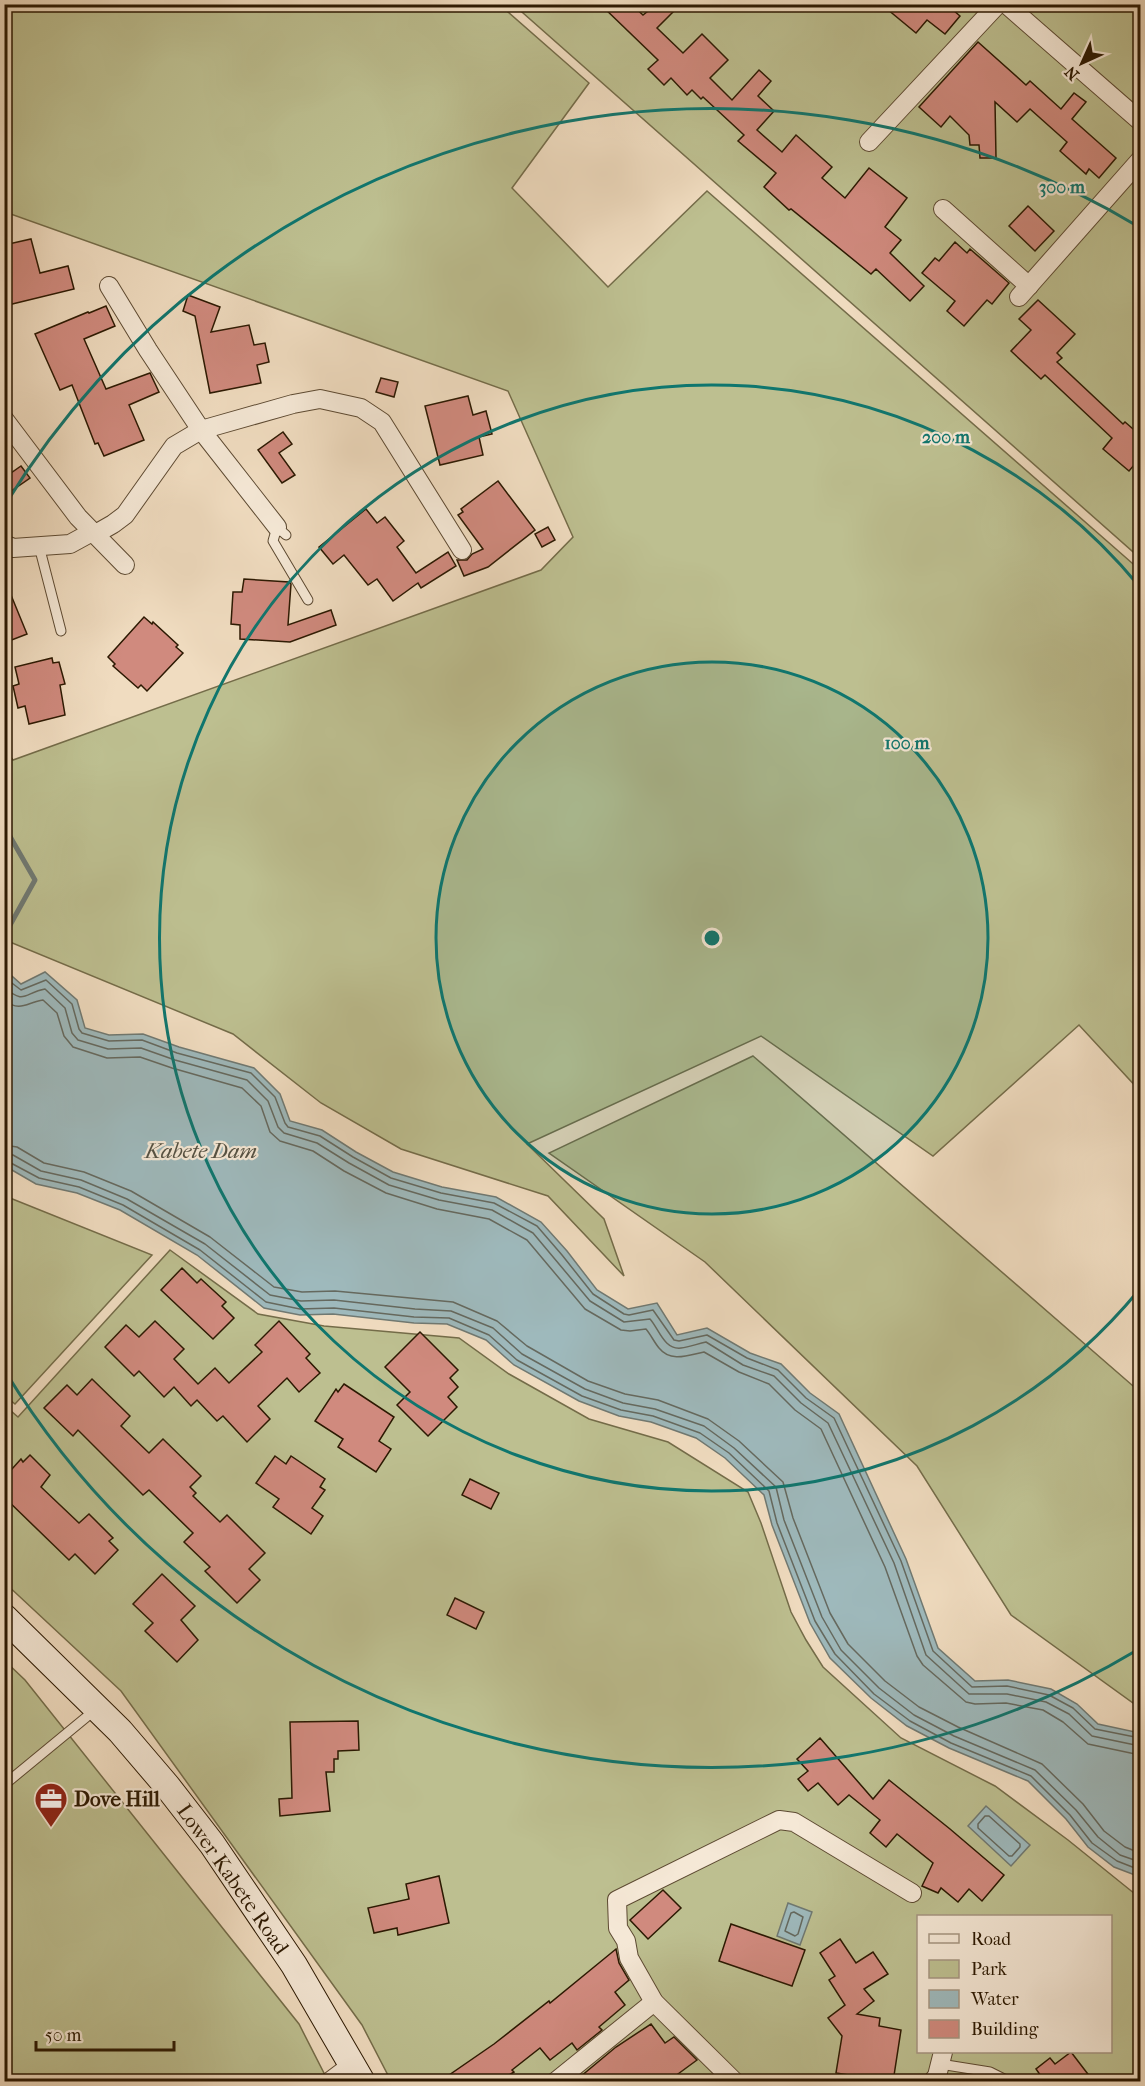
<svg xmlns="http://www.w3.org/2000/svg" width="1145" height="2086" font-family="'IM FELL French Canon',serif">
<rect width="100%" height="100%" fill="#f0dcc0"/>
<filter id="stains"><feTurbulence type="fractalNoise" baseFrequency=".00333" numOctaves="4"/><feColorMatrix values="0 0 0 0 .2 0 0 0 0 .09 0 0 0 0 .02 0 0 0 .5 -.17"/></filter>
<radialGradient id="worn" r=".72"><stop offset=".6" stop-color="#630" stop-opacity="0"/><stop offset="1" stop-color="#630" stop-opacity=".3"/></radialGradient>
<g fill="#bdbf90" stroke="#746c49" stroke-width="1.5" fill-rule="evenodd">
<polygon points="5,4 500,5 589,83 512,188 608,287 707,191 1140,570 1140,1091 1079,1025 933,1156 761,1036 527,1144 604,1219 624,1276 548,1196 401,1149 321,1103 233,1034 5,940 5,750 13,760 541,570 573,537 508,391 5,212"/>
<polygon points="514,5 1140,5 1140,558"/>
<polygon points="753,1056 1140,1392 1140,1708 1011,1615 917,1466 705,1262 549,1153"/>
<polygon points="5,1196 152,1255 15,1404 4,1395"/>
<path d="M170,1250L258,1314L324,1326L459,1338L509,1374L589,1419L668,1442L748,1492L761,1523L791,1612L806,1640L823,1667L901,1738L995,1786L1068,1840L1140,1898V2081H391L362,2025L121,1691L5,1583L4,1405L18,1417ZM918,1916H1110V2052H918Z"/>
<polygon points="4,1660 25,1680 299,2024 328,2081 5,2081"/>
</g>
<g fill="#9eb9bc" stroke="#707972" stroke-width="1.5">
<polygon points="4,969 21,984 45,972 77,1000 85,1028 109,1035 143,1034 179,1047 254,1068 280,1094 290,1121 322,1130 356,1152 393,1172 442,1187 496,1197 541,1222 567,1251 597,1290 628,1309 657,1303 677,1335 707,1328 750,1353 781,1364 810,1393 839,1414 906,1559 938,1648 975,1681 1008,1680 1051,1689 1077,1704 1098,1724 1140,1733 1140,1877 1114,1867 1088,1847 1066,1819 1028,1781 949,1748 907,1726 871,1698 830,1658 810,1623 772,1525 764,1495 725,1458 696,1438 651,1422 619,1416 579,1401 514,1365 486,1340 447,1324 414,1323 333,1314 300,1315 264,1308 197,1255 120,1210 77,1193 36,1184 5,1166"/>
<polygon points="986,1806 1030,1845 1011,1866 968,1826"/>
<polygon points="788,1903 812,1912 800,1945 777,1936"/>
</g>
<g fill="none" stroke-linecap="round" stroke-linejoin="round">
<g stroke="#65695f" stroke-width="1.5">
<polyline points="4,977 21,990 46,980 72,1004 79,1029 82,1033 109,1041 142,1040 177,1053 251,1073 275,1097 285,1123 288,1127 320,1136 353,1157 391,1178 441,1193 494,1203 537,1226 562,1255 593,1294 624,1314 629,1315 653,1310 674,1340 679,1341 707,1335 747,1358 778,1370 806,1398 834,1418 901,1561 933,1651 972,1687 1007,1686 1049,1695 1073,1708 1095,1729 1140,1738"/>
<path d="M4,987C25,1006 25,992 45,989L65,1008L72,1033L78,1040L108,1049L141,1048L175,1060L247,1080L268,1101L278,1127L284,1133L317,1143L349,1163L389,1185L439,1200L492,1210L533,1233L590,1301L624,1322L650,1319C659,1329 664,1350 681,1348C689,1347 697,1344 706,1342L743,1365L774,1376L801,1403L828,1423L894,1563L926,1655L969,1694H1007L1046,1702L1069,1714L1092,1736L1140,1746"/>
<path d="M4,1000C21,1013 27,1002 43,1000L57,1013L64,1036L73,1047L107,1058L140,1057L172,1068L242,1088L261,1106L270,1132L280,1141L313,1151L344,1171L386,1193L437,1209L489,1219L527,1240L585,1309L621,1330L630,1331L646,1329C651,1335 654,1342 659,1348C671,1363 689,1355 704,1352L739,1372L769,1384L795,1410L821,1429L885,1567L917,1656L923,1665L966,1702L975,1704L1006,1703L1043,1710L1063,1722L1088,1744L1140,1755"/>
<polyline points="4,1145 17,1147 44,1163 84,1172 131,1191 210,1237 274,1287 302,1292 335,1291 453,1302 497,1321 527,1346 588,1381 625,1394 658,1400 708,1419 739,1441 783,1482 793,1518 830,1613 848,1644 885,1681 919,1707 958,1727 1042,1764 1083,1804 1104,1831 1125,1847 1140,1853"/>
<polyline points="4,1154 13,1155 41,1171 81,1180 127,1199 205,1244 270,1295 301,1301 334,1300 415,1309 451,1311 493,1328 522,1354 585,1389 623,1403 655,1409 704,1426 734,1448 776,1487 784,1520 822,1617 841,1650 879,1688 914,1715 954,1736 1035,1770 1076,1810 1098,1837 1120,1855 1140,1862"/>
<polyline points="4,1161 9,1162 39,1178 79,1187 123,1205 200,1250 266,1302 300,1309 334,1308 414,1317 449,1318 489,1335 517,1360 582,1396 621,1410 653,1416 700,1433 729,1453 769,1491 777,1523 815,1621 835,1654 874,1694 910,1721 951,1743 1031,1776 1070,1815 1092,1843 1117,1861 1140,1870"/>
<polygon points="985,1816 989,1816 1020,1844 1020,1847 1012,1856 1009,1856 978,1828 978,1824"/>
<polygon points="794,1912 803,1917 798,1934 795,1936 785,1931 791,1913"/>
</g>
<polyline stroke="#707972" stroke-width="5" points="4,826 35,880 4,936"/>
</g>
<g fill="#d08a7e" stroke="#2c1902" stroke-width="1.5">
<polygon points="600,4 631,4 643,15 657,4 681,4 657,28 683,53 702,34 728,60 710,78 732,100 759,70 771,81 758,96 774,111 757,130 782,152 796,135 832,167 822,178 845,198 869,168 907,198 885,227 901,240 890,253 924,286 910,301 876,269 871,274 791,209 789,210 764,187 776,173 738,141 744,135 703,97 701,99 692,90 687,95 671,78 664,85 648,69 658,60"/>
<polygon points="881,4 946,4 960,16 945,34 927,20 916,33"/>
<polygon points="978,42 1026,85 1030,81 1061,109 1074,93 1086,102 1072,119 1116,158 1099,178 1089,169 1086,174 1060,151 1067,142 1030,109 1017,122 995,102 996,158 980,158 979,145 970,145 969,135 950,116 941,127 919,107"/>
<polygon points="1028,206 1054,231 1035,251 1009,226"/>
<polygon points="31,239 40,273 68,266 74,289 4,306 4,245"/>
<polygon points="955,242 967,253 970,249 1009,283 992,304 987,300 964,326 947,311 955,301 922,273 935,258 939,261"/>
<polygon points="188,295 220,307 211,332 249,325 254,345 265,343 269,362 257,365 261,383 210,393 195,316 183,311"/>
<polygon points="1038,300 1075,334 1057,353 1062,358 1057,362 1123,424 1125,422 1140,435 1140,458 1129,471 1103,449 1112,438 1045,375 1041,379 1011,351 1031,330 1019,319"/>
<polygon points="106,306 115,326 84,339 106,389 150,373 159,392 129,405 144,440 104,456 98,443 95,444 72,385 60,390 35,334 88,312 89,313"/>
<polygon points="381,378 398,382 394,397 376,392"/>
<polygon points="468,396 473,415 486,411 492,434 479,437 483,455 440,465 425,406"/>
<polygon points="283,432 292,444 279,453 295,475 282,483 258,450"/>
<polygon points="21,466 30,478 4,496 4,478"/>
<polygon points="498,481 535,530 488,567 464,576 457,560 467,560 472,554 483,549 458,515 463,512 461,509"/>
<polygon points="366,509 377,523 385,517 404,541 397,547 416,573 448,552 456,566 421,588 418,583 393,601 377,579 368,585 344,555 333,564 319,547"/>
<polygon points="548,527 555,540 542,547 535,534"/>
<polygon points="4,578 27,634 4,643"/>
<polygon points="244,579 289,582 291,584 288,625 331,610 336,625 290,642 240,639 240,625 231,624 233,592 242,592"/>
<polygon points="144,617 152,624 153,622 178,645 176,647 183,653 147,691 141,685 138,688 113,666 115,664 108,657"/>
<polygon points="52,658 53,663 59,662 65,684 60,685 65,715 29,724 25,706 18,708 13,686 19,684 15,667"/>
<polygon points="182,1268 197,1283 201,1279 226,1302 222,1306 234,1318 213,1339 161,1290"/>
<polygon points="155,1321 184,1349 174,1359 198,1384 215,1368 229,1383 262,1352 255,1345 279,1321 310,1354 306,1358 320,1373 299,1392 287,1378 258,1406 270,1419 247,1442 223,1416 217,1421 197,1400 191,1406 174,1387 164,1397 139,1371 134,1376 105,1347 126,1325 139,1337"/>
<polygon points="420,1332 458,1370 450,1378 458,1387 448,1397 457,1407 428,1436 397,1405 410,1392 385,1367"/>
<polygon points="92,1379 130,1416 121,1426 149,1453 163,1439 201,1476 190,1487 196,1493 193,1496 220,1522 227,1515 265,1553 249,1569 260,1580 237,1603 205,1571 210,1567 184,1542 193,1533 149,1490 143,1495 78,1430 73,1436 44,1408 67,1385 77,1395"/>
<polygon points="344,1384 394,1417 379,1441 391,1449 376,1472 338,1447 343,1439 315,1421 336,1389 338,1392"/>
<polygon points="30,1455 50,1475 41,1487 79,1523 89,1514 113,1538 109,1541 118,1550 95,1574 75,1554 69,1560 4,1497 4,1462 12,1469 21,1459 23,1462"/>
<polygon points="275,1456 286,1464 291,1456 325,1479 320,1487 325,1490 312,1508 323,1516 311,1534 273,1507 279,1499 256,1483"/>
<polygon points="470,1479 499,1493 491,1509 462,1495"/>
<polygon points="162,1574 195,1606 181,1620 198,1640 177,1662 145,1631 153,1623 133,1604"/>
<polygon points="455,1598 484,1612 476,1629 447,1615"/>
<polygon points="358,1721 359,1750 338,1751 338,1759 334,1759 334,1772 326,1772 330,1811 280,1816 279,1799 292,1798 290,1722"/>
<polygon points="820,1738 873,1799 889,1780 950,1829 1004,1875 982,1901 969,1889 958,1902 941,1888 938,1893 922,1886 933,1863 897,1834 886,1847 870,1833 880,1820 849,1795 838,1805 818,1783 808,1791 798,1779 808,1771 797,1759"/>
<polygon points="439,1876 449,1923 398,1935 397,1928 374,1933 368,1908 409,1899 406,1884"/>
<polygon points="663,1890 681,1908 648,1939 630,1920"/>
<polygon points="731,1924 805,1950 792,1986 719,1961"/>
<polygon points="840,1939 856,1963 873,1952 888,1974 864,1989 874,2001 857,2014 880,2018 879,2026 901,2030 893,2082 836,2073 842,2036 828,2018 845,2005 829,1980 835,1976 820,1953"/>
<polygon points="616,1949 619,1963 629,1980 615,1992 625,2005 599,2027 602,2030 577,2050 572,2043 550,2060 540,2048 512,2070 514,2072 509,2075 514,2082 439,2082 494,2044 549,2001 550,2003"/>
<polygon points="651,2024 665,2043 674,2037 697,2060 667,2082 574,2082 616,2047"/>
<polygon points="1071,2052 1094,2082 1045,2082 1036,2069 1050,2058 1055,2064"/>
</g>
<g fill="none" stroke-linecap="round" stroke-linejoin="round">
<defs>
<g id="lane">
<polyline points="286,535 277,527 273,541 308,600"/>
<polyline points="39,546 61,631"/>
<polyline points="4,1785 95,1710"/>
<polyline points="940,2064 990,2072 1010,2082"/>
</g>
<g id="street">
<polyline points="1006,4 1140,121"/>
<polyline points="869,142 998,4"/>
<polyline points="943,209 1029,286"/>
<polyline points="109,286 148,350 201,430 277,527"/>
<polyline points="1019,297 1140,160"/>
<polyline points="4,419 78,517 125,565"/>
<polyline points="4,544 13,548 70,544 92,532 99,532 113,524 125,515 174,446 201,430 293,404 320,399 361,408 382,422 462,550"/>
<polyline points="329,2082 353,2064"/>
<polyline points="555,2082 654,2002"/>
<polyline points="735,2082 654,2002 629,1958 626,1941 618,1928 617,1900 779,1820 794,1822 912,1893"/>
<polyline points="932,2082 937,2076 943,2052"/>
</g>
<polyline id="secondary" points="4,1617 120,1731 167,1786 212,1844 294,1965 362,2082"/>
</defs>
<use href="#lane" stroke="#5d4a32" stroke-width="11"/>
<use href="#street" stroke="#5d4a32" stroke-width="20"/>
<use href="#secondary" stroke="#2c1902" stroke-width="28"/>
<use href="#lane" stroke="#f5e8d6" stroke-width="9"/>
<use href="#street" stroke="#f5e8d6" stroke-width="18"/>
<use href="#secondary" stroke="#f5e8d6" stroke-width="26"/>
</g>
<circle cx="712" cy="938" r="276" fill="#0f766e" fill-opacity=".12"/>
<g fill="none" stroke="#0f766e" stroke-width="3">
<circle cx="712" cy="938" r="276"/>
<path d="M1139 1290A553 553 0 1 1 1139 586"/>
<path d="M1139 1649A829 829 0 0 1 5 1371M5 505A829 829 0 0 1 1139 227"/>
</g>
<defs>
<symbol id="office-pin" viewBox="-11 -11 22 30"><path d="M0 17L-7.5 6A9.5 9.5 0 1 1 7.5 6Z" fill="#8f2418" stroke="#f5e8d6"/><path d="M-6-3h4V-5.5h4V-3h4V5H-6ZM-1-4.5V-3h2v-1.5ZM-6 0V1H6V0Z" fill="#fff"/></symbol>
</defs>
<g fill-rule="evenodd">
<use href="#office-pin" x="32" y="1780" width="38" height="52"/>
</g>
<g text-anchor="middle" stroke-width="4.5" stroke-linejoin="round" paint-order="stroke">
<g font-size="21" font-weight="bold" fill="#2c1902" stroke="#f5e8d6" text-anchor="start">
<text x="74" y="1806">Dove Hill</text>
</g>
<g font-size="21" fill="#2c1902" stroke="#f5e8d6">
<text transform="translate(233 1879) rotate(55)" y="7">Lower Kabete Road</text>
</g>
<g font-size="22" font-style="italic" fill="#545143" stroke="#f5e8d6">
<text x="201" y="1158">Kabete Dam</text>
</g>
</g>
<circle cx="712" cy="938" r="9" fill="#0f766e" stroke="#f5e8d6" stroke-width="3"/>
<g font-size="18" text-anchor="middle" font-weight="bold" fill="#0f766e" stroke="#f5e8d6" stroke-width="4.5" stroke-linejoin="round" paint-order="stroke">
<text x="1062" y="193">300 m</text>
<text x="946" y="443">200 m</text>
<text x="907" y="749">100 m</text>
</g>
<rect width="1145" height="2086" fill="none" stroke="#f0dcc0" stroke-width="24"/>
<rect x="6" y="6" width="1133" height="2074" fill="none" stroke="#2c1902" stroke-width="3"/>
<rect x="12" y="12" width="1121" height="2062" fill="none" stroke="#2c1902" stroke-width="1.5"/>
<rect x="917" y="1915" width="195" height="138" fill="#f5e8d6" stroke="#a59581" stroke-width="1.5"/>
<rect x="929" y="1934" width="30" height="9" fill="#f5e8d6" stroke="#a59581" stroke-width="1.5"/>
<text x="971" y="1945" font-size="18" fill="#2c1902">Road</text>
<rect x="929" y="1960" width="30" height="18" fill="#bdbf90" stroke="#a59581" stroke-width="1.5"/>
<text x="971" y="1975" font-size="18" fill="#2c1902">Park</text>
<rect x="929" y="1990" width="30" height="18" fill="#9eb9bc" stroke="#a59581" stroke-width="1.5"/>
<text x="971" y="2005" font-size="18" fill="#2c1902">Water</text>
<rect x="929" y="2020" width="30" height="18" fill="#d08a7e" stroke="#a59581" stroke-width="1.5"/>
<text x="971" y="2035" font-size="18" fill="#2c1902">Building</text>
<g transform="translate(1082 63) rotate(225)" stroke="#f5e8d6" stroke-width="4.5" paint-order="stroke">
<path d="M0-4.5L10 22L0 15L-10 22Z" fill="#2c1902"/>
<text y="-9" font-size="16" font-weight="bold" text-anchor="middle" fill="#2c1902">N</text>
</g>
<path d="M36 2041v9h138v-9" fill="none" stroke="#2c1902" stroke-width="3"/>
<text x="45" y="2041" font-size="18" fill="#2c1902" stroke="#f5e8d6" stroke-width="4.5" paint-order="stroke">50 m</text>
<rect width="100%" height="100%" filter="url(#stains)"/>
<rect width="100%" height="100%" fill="url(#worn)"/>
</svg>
